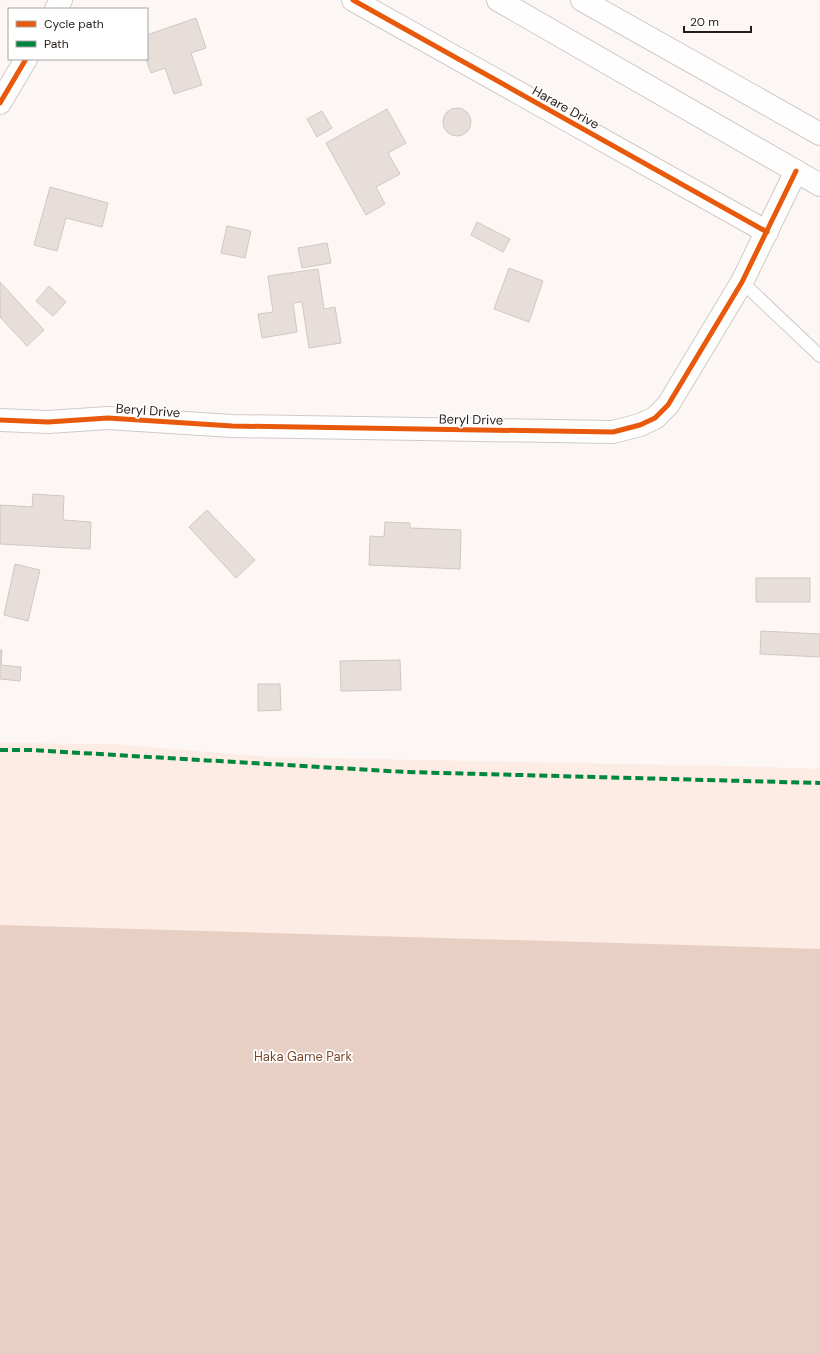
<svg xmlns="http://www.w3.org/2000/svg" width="820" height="1354" font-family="'DM Sans',sans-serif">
<rect width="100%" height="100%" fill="#fcf7f5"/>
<polygon fill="#fdece3" points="0,743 113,744 271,757 729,766 820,769 820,1354 0,1354"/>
<polygon fill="#e7d0c3" points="0,925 820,949 820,1354 0,1354"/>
<g fill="#e8ded9" stroke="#cec8c5">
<polygon points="196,18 206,48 191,53 202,85 174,94 165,68 151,73 146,59 147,35"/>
<circle cx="457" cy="122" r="14"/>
<polygon points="387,109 406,143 388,153 400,174 376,187 385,204 366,215 326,143"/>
<polygon points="322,111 332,128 317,137 307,119"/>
<polygon points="50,187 108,203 102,227 66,218 57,251 34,245"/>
<polygon points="477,222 510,239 503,252 471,235"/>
<polygon points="227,226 251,231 245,258 221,253"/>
<polygon points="327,243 331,263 302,268 298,248"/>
<polygon points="509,268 543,281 529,322 494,309"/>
<polygon points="318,269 324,309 335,307 341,343 309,348 302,302 293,303 297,332 262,338 258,314 273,312 268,276"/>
<polygon points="0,282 44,330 27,346 0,317"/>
<polygon points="49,286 66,302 53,316 36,301"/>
<polygon points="33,494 64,496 63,520 91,522 90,549 0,544 0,505 32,507"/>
<polygon points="207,510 255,560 236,578 189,527"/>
<polygon points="385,522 410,523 410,528 461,530 460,569 369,565 370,536 384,537"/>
<polygon points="15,564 40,570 28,621 4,615"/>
<rect x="756" y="578" width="54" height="24"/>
<polygon points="761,631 820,634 820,657 760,654"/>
<polygon points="0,650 2,650 1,665 21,667 20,681 0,679"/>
<polygon points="400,660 401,690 341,691 340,661"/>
<polygon points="258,684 280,684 281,710 258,711"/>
</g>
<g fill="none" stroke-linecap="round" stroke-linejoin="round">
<defs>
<polyline id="lane" points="742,282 820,356"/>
<g id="street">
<polyline points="353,0 767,232"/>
<polyline points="582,0 820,134"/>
<polyline points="56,9 61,0"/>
<polyline points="0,103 26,59"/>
<polyline points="0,420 48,422 108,418 232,426 613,432 640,425 655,418 668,405 742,282 796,171"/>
</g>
<polyline id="primary" points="498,0 820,185"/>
</defs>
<use href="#lane" stroke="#d0cac7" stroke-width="14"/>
<use href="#street" stroke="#d0cac7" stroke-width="24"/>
<use href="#primary" stroke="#d0cac7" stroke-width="24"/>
<use href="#lane" stroke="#fffefe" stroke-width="12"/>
<use href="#street" stroke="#fffefe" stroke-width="22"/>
<use href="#primary" stroke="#fffefe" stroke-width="22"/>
<polyline stroke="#00873e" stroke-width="4" stroke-dasharray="8 4" stroke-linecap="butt" points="0,750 30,750 406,772 820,783"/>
<defs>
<g id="cycleway">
<polyline points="353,0 767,232"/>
<polyline points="0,103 26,59"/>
<polyline points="0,420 48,422 108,418 232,426 613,432 640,425 655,418 668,405 742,282 796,171"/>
</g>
</defs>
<use href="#cycleway" stroke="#fff" stroke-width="8"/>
<use href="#cycleway" stroke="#e8590c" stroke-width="5"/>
</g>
<g text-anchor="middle" stroke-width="3.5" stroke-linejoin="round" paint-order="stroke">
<g font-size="13" fill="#231c18" stroke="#fff">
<text transform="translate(566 107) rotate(29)" y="5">Harare Drive</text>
<text transform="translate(148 410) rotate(4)" y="5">Beryl Drive</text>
<text transform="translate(471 419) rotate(1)" y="5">Beryl Drive</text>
</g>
<g font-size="13" fill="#7a4828" stroke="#fff">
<text x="303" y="1061">Haka Game Park</text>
</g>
</g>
<rect x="8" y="8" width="140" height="52" fill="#ffffff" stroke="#a7a4a3"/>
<rect x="16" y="21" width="20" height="6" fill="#e8590c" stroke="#a7a4a3"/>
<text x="44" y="28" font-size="12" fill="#231c18">Cycle path</text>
<rect x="16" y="41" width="20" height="6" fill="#00873e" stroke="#a7a4a3"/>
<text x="44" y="48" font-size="12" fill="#231c18">Path</text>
<path d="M684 26v6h67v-6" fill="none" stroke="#231c18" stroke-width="2"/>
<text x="690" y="26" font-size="12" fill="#231c18" stroke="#ffffff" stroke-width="3" paint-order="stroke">20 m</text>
</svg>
